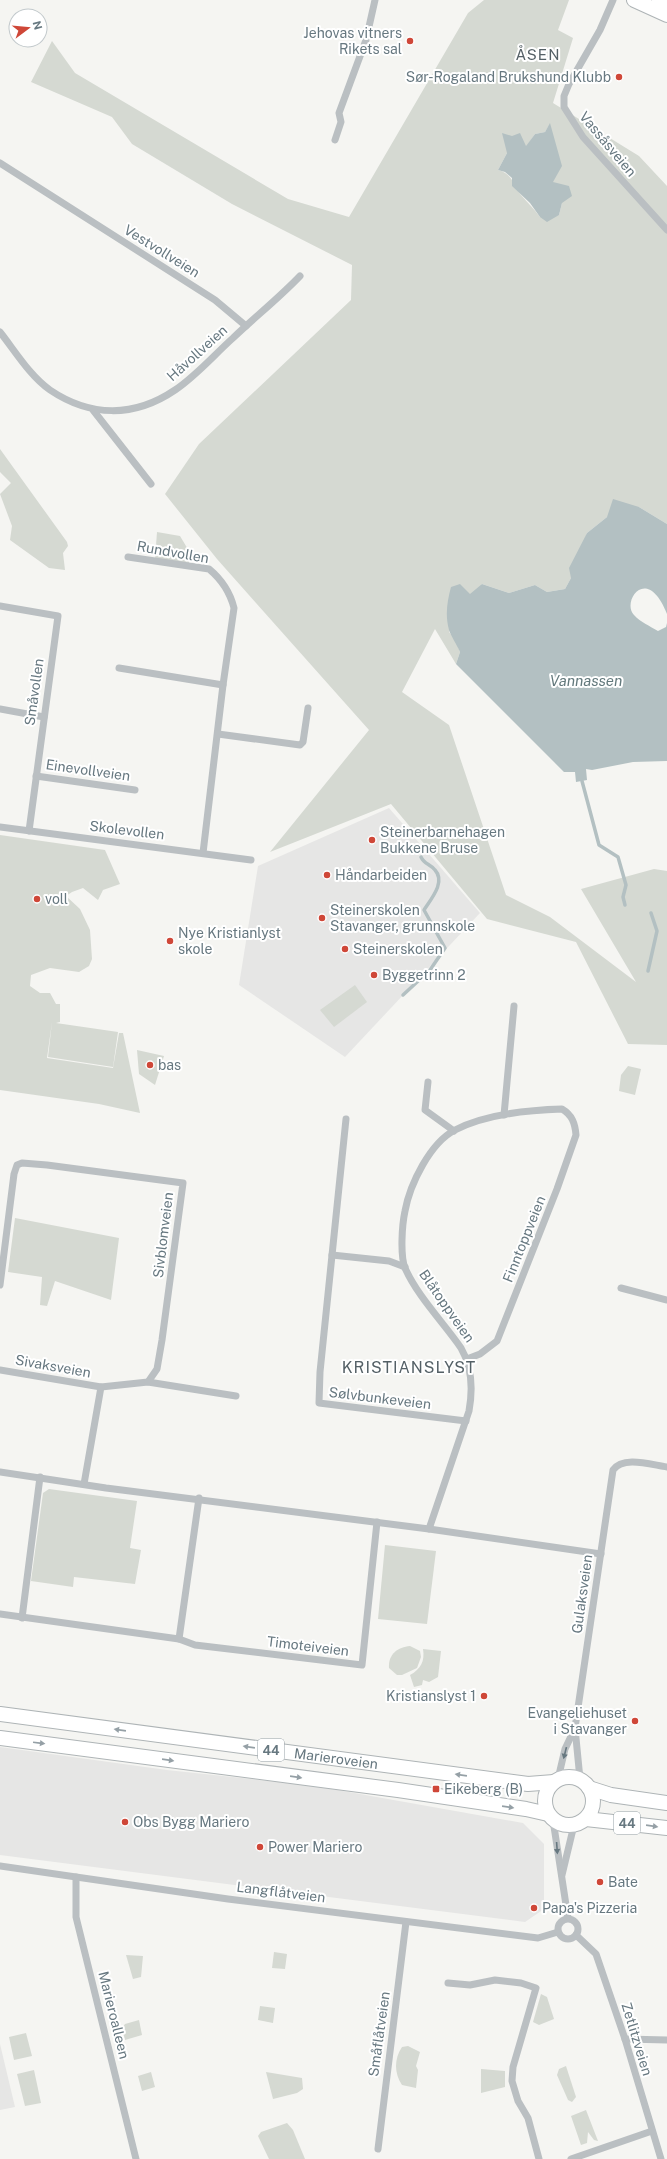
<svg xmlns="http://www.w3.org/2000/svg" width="667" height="2159" font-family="'Public Sans',sans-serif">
<rect width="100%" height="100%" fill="#f5f5f2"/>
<g fill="#e6e6e5">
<polygon points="389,808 480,913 345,1057 239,985 258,866"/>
<polygon points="0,1747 167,1770 315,1786 523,1823 544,1844 544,1909 525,1922 0,1855"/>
<polygon points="0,2044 15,2107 0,2110"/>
</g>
<g fill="#d5d9d2" fill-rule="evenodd">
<path d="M484,0H569L558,30L573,38L553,103L639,156L667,186V524L639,507L607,517L587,533L571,578L565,589L547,592L535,585L509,593L482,584L449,632L455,639L460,652L456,664L435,629L402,692L449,725L506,895L550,917L636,982L581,889L654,869L667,871V1045L628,1044L576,942L487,919L391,804L270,852L369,730L217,559L165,494L199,444L351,300L352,265L232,204L132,144L112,117L31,82L52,41L75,73L288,199L349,217L468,13ZM550,124L553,182L562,203L559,215L540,217C534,209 528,203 521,195C513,185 513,174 498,170L507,153L526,147L535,134L545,132Z"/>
<polygon points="0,449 67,542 68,546 63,553 65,570 49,568 10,540 12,526 0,494 11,483 0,472"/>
<polygon points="157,532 180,536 189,551 189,563 155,559"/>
<polygon points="0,835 105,850 120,884 103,890 98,900 83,888 72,892 66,896 80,909 90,930 92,959 89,966 79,972 50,968 31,975 30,986 40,993 50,993 56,1004 60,1004 60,1022 56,1023 118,1032 113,1067 48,1057 52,1022 47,1058 113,1068 119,1033 123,1033 140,1113 99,1104 0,1090"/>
<polygon points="355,985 367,1002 334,1027 320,1010"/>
<polygon points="137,1050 164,1056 155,1085 139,1074"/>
<polygon points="628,1066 641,1069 635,1095 619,1091 621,1075"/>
<polygon points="15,1218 119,1238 111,1300 55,1281 47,1306 40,1305 42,1277 8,1272"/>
<polygon points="49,1489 137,1501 130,1548 141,1550 135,1584 74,1577 73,1587 31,1581 43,1493"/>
<polygon points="385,1545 436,1551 427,1624 378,1619"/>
<path d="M410,1646L420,1651L421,1657L417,1668L402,1675H397L389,1668C388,1654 398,1647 410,1646Z"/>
<path d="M423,1649L441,1651L438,1677L429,1682L423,1680L422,1685L414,1687L410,1675C421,1669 425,1661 423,1649Z"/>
<polygon points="274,1952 287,1954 285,1969 272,1968"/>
<polygon points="126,1955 143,1956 141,1977 133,1979"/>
<polygon points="541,1994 547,1997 554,2019 539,2025 533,2022"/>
<polygon points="260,2006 275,2008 273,2023 258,2020"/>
<polygon points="139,2020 142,2035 125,2040 122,2028 125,2024"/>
<polygon points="26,2033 32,2056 14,2060 9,2037"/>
<path d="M408,2046L420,2052L416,2066L418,2070L416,2088L402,2085C394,2073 394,2059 402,2047Z"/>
<polygon points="566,2066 576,2097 572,2102 568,2100 557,2075 559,2069"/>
<polygon points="481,2069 505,2071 505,2087 481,2093"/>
<polygon points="34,2070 41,2103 25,2106 17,2074"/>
<polygon points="151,2072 155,2087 142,2091 138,2076"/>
<polygon points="266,2072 302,2078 303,2089 297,2093 273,2099"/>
<polygon points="586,2110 598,2141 594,2140 588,2132 587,2143 581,2145 571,2116"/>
<polygon points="287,2123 293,2130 305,2159 269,2159 258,2136 261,2132"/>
</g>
<g fill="#b3c0c2">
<polygon points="550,123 562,166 553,182 569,186 572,196 562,203 559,215 547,222 540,217 530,203 512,186 512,178 505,172 498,170 507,153 502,133 512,136 520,133 526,146 535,134 545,132"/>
<path d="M613,499L639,507L667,524V614C647,563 621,602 634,615C640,622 650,626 658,631L666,627L667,623V761L633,762L592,770L586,769L587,780L576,782L575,772H564L456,664L460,652C457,645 451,636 449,630C445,615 447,602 451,587L460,584L470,594L482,584L509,593L535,585L547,592L565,589L571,578L569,568L587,533L607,517Z"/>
</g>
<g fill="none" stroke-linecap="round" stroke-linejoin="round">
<g stroke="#b3c0c2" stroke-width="3.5">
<polyline points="582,781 599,845 618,857 626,885 623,897 625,905"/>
<polyline points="648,971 657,931 651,913"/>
<path d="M403,995L430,970L445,948L424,910C431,899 446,882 435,870C430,864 424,864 421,857"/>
</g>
<defs>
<g id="major">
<polyline points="634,0 667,15"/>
<polyline points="659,0 667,3"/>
<path id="s1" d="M0,1714L528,1784L554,1782"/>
<polyline points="0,1738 398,1790 526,1809 548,1814"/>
<circle cx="569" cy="1801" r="24"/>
<polyline points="589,1788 611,1795 667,1803"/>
<polyline points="586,1819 667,1828"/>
</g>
</defs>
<use href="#major" stroke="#aeb4b6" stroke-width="16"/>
<g stroke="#babfc2" stroke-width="7">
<polyline points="613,0 600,30 569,84 564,96 564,107 583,137 667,230"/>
<polyline points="335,140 341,122 339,113 366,40 375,0"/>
<polyline points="0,163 215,300 246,326"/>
<path d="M0,332C15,351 30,376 50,390C90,417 134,418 175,390C196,376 214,355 233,338C255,317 279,298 300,276"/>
<polyline points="93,410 151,484"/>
<path d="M128,557L209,569C221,579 230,592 234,608L223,685L203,853"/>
<polyline points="0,606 58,616 29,831"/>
<polyline points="119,668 223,685"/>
<polyline points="0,709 44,717"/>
<polyline points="218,734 300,745 303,742 308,708"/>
<polyline points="36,776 135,790"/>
<polyline points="0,827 251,860"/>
<polyline points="428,1082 425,1110 454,1131"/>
<polyline points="504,1115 514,1006"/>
<polyline points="346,1119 320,1372 319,1403 466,1421"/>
<polyline points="332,1255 389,1261 405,1267"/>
<polyline points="0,1285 14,1174 17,1165 22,1163 47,1165 183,1183 162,1340 157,1369 148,1382 101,1387 84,1484"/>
<polyline points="621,1288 667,1300"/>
<polyline points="0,1370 101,1387"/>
<polyline points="148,1382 236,1396"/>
<polyline points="0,1472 106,1488 429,1529 601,1554"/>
<path d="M429,1529L469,1411C473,1389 472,1367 461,1348C443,1322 418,1297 405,1268C400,1255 402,1225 405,1211C410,1184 430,1143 455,1130C486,1114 527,1110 562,1109C572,1115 575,1123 576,1135L557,1189L497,1341L480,1354L467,1359"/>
<polyline points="0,1614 179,1639 195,1645 362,1665 377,1522"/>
<polyline points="22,1618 40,1477"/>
<polyline points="179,1639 199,1498"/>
<polyline points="558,1779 565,1749 575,1728"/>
<path d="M580,1779L575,1728L613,1470C623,1455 652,1465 667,1467"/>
<polyline points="553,1820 568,1918"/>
<polyline points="0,1866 228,1899 538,1938 558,1932"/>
<polyline points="562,1875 574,1825"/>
<polyline points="76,1877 76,1917 136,2159"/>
<circle cx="568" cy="1929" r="10"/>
<polyline points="576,1935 596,1954 625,2039 661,2159"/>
<polyline points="448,1983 470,1985 495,1980 521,1983 536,1988 513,2067 512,2081 518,2101 528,2118 539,2159"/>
<polyline points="625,2039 667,2040"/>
<polyline points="378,2149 406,1922"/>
<polyline points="571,2159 652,2131"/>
</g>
<use href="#major" stroke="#fff" stroke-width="14"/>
</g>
<defs><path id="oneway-solid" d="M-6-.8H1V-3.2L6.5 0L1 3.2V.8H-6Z"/></defs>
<g fill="#95a0a6">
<use href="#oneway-solid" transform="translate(120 1730) rotate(-172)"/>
<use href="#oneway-solid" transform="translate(39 1743) rotate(7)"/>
<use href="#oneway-solid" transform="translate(249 1747) rotate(-172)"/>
<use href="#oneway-solid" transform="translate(168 1760) rotate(8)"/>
<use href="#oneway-solid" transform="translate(461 1775) rotate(-172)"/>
<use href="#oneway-solid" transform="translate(296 1777) rotate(8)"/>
<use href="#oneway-solid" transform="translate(508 1807) rotate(8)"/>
<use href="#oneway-solid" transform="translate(652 1826) rotate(8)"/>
</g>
<g fill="#677880">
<use href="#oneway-solid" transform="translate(565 1753) rotate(104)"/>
<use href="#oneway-solid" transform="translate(557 1848) rotate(86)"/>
</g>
<g fill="#cf4738" stroke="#fff" stroke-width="1.5">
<circle cx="410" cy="41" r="4"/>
<circle cx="619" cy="77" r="4"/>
<circle cx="372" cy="840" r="4"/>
<circle cx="327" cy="875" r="4"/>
<circle cx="37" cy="899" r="4"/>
<circle cx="322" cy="918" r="4"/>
<circle cx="170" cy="941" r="4"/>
<circle cx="345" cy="949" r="4"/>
<circle cx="374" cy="975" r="4"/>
<circle cx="150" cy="1065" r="4"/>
<circle cx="484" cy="1696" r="4"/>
<circle cx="635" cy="1721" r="4"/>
<rect x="432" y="1785" width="8" height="8" rx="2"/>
<circle cx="125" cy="1822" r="4"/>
<circle cx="260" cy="1847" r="4"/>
<circle cx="600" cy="1882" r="4"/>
<circle cx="534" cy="1908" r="4"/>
</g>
<g text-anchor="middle" stroke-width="4" stroke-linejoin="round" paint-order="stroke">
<g fill="#fff" stroke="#95a0a6" stroke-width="1">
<rect x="258" y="1739" width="26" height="22" rx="3"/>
<rect x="614" y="1812" width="26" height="22" rx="3"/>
</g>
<g font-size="13" font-weight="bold" fill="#677880">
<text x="271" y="1755">44</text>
<text x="627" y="1828">44</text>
</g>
<g font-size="14" fill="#677880" stroke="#fff" text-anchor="start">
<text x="402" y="38" text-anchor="end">Jehovas vitners<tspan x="402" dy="16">Rikets sal</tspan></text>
<text x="611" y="82" text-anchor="end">Sør-Rogaland Brukshund Klubb</text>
<text x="380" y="837">Steinerbarnehagen<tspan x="380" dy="16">Bukkene Bruse</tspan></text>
<text x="335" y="880">Håndarbeiden</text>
<text x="45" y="904">voll</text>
<text x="330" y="915">Steinerskolen<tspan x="330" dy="16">Stavanger, grunnskole</tspan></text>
<text x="178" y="938">Nye Kristianlyst<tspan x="178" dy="16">skole</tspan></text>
<text x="353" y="954">Steinerskolen</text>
<text x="382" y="980">Byggetrinn 2</text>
<text x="158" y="1070">bas</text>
<text x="476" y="1701" text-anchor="end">Kristianslyst 1</text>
<text x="627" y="1718" text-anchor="end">Evangeliehuset<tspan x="627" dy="16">i Stavanger</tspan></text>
<text x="444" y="1794">Eikeberg (B)</text>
<text x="133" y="1827">Obs Bygg Mariero</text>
<text x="268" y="1852">Power Mariero</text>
<text x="608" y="1887">Bate</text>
<text x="542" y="1913">Papa's Pizzeria</text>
</g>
<g font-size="14" fill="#677880" stroke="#fff">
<text transform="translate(608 144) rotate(50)" y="5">Vassåsveien</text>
<text transform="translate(162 251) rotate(32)" y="5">Vestvollveien</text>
<text transform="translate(197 353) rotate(-42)" y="5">Håvollveien</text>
<text transform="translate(173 552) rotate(10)" y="5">Rundvollen</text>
<text transform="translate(34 692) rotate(-82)" y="5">Småvollen</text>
<text transform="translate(88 770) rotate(8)" y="5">Einevollveien</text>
<text transform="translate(127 830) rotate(7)" y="5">Skolevollen</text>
<text transform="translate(163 1235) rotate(-83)" y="5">Sivblomveien</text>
<text transform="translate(524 1239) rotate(-68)" y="5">Finntoppveien</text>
<text transform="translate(447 1306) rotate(55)" y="5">Blåtoppveien</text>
<text transform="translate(53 1366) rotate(10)" y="5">Sivaksveien</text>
<text transform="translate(380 1398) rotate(7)" y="5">Sølvbunkeveien</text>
<text transform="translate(582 1594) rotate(-82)" y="5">Gulaksveien</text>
<text transform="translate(308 1646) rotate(7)" y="5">Timoteiveien</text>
<text dy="5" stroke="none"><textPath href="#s1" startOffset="339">Marieroveien</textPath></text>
<text transform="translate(281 1892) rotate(7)" y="5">Langflåtveien</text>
<text transform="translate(114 2015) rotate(76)" y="5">Marieroalleen</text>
<text transform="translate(379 2034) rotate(-82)" y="5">Småflåtveien</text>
<text transform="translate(637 2039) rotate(73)" y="5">Zetlitzveien</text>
</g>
<g font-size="15" letter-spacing="1" fill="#546066" stroke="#fff">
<text x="538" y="60">ÅSEN</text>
</g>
<g font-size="15" font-style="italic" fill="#63797c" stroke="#fff">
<text x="586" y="686">Vannassen</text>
</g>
<g font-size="16" letter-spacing="1" fill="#546066" stroke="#fff">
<text x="409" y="1373">KRISTIANSLYST</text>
</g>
</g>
<g transform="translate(28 28) rotate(74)"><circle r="19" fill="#ffffff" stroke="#c2c9cc"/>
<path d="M0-3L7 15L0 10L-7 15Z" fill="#cf4738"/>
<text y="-6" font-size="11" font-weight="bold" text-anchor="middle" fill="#677880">N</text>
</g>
</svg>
